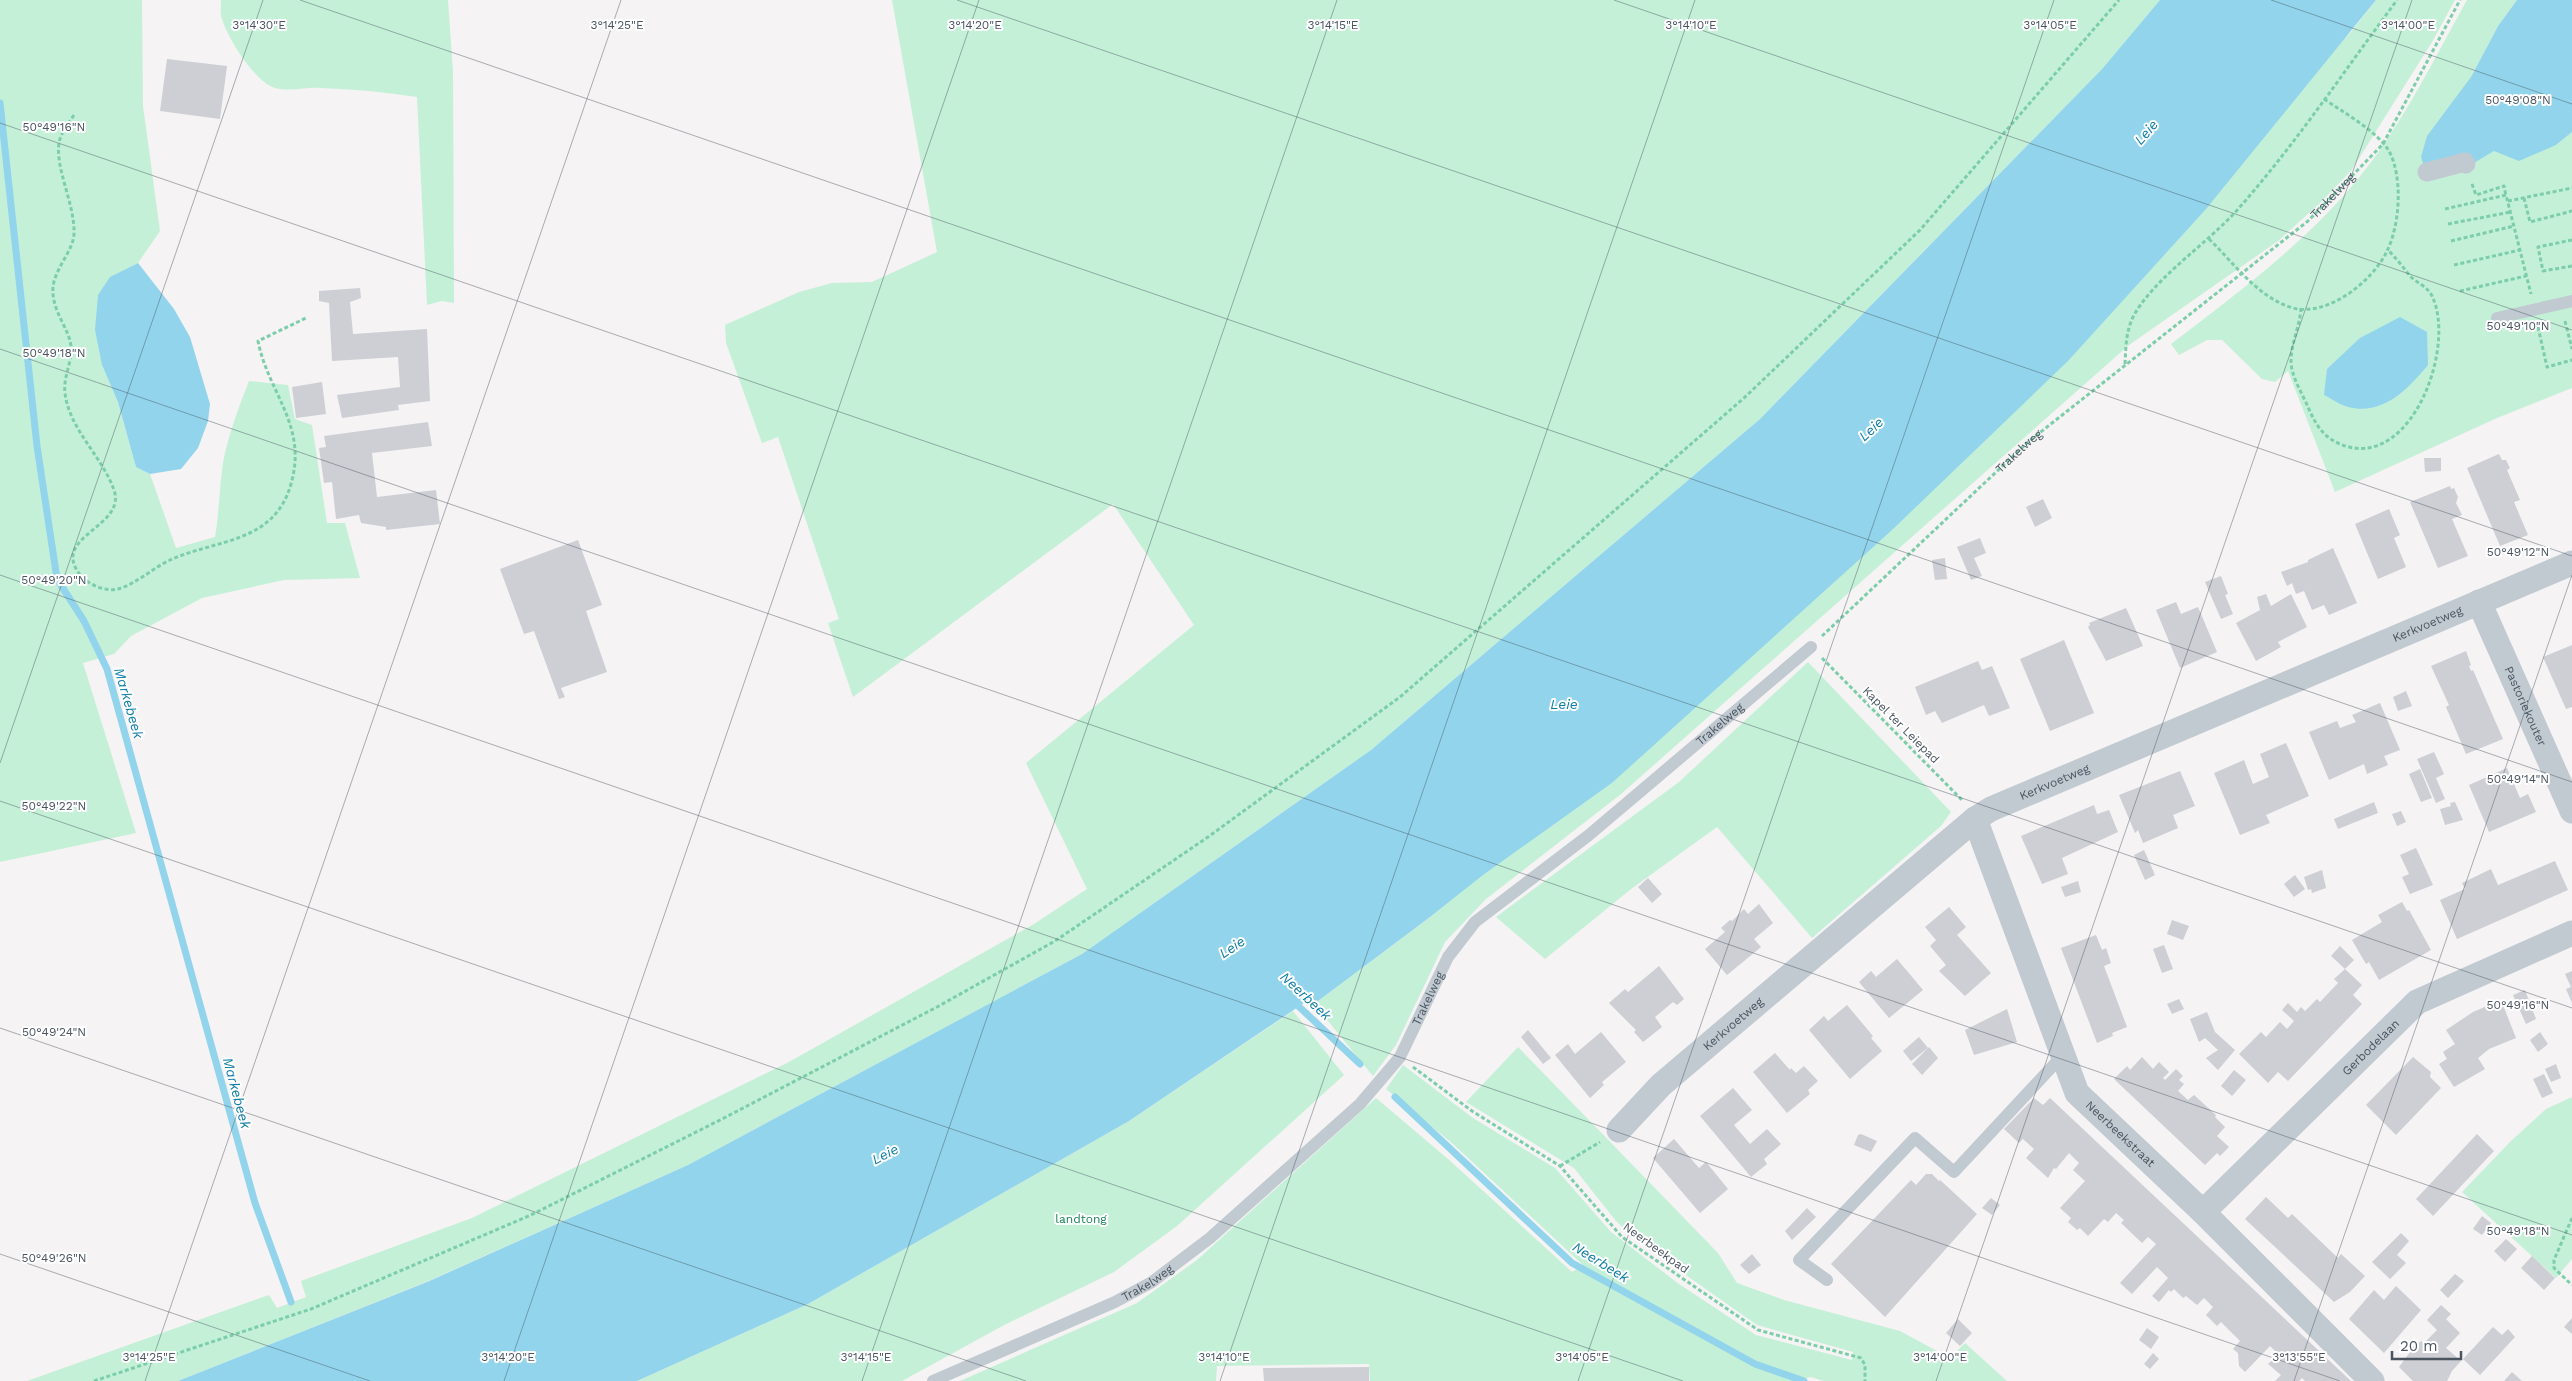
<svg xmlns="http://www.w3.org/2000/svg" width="2572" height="1381" font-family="'Work Sans',sans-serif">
<rect width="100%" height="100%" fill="#f5f3f3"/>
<g fill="#c4f0d8">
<path d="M0,0H142L143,106L160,231L138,263L111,277L102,365L118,402L136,467L150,474L176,548L215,537C219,515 219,493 222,471C225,443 239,407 249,381L288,385L295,419L312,425L327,523H345L360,578L284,580L202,598L131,636L114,654L83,663L136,833L0,862Z"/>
<path d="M221,0H448L453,72L454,303L442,301L427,305L417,97C385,92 353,89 321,88C306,87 290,92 275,88C255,82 228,39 222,19C220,14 221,6 221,0Z"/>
<polygon points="892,0 2160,0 2102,69 1760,419 1371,750 1082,954 688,1165 426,1282 178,1381 27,1381 269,1295 277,1308 306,1297 301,1281 472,1218 789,1062 1034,924 1087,889 1026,763 1194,625 1113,504 853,697 828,623 839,619 778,437 762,443 726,343 725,325 799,292 832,283 872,282 937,252"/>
<polygon points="2376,0 2455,0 2432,42 2351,171 2320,203 2278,241 2129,345 1621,794 1486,899 1445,942 1396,1045 1373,1076 1314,1004 1430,917 1482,875 1612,783 1727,677 2351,32"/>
<path d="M2467,0H2517L2498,26L2471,77L2467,167L2494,150L2556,145L2572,132V388L2497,418L2335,492L2288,371L2275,382L2262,379L2222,340H2207L2179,355L2171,344C2230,299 2297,249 2346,193C2397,136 2430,66 2467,0Z"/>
<polygon points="1808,662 1951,812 1941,826 1812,938 1717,827 1631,889 1545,959 1496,917 1679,782"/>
<polygon points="1293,1011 1344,1075 1177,1226 1114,1272 1006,1324 902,1381 637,1381 808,1304 1129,1121"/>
<polygon points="1518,1047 1718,1253 1737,1283 1784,1300 1900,1331 1950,1358 1965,1343 2007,1381 1824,1381 1811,1377 1794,1381 1370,1381 1369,1364 1217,1366 1216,1381 960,1381 1137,1303 1197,1260 1376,1098 1448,1159 1572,1272 1583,1265 1453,1144 1386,1089 1403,1065 1473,1118 1555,1168 1611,1232 1679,1284 1756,1335 1852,1360 1853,1352 1757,1325 1636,1240 1616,1221 1574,1168 1466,1102"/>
<polygon points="2572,1097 2572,1259 2556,1278 2462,1192 2511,1141 2546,1109"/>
</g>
<g fill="#92d4ec">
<polygon points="2160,0 2376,0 2206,209 2068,361 1892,530 1612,783 1483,875 1430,917 1314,1004 1304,1003 1129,1121 808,1304 637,1381 178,1381 427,1282 688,1165 1082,954 1371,750 1760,419 2102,69"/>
<polygon points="2517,0 2572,0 2572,132 2556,145 2519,161 2494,151 2467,167 2427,175 2421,157 2427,136 2471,77 2498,26"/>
<polygon points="138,263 174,309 190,337 210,404 208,421 198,448 181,469 150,474 136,467 118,402 102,365 95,330 98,295 110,277"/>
<path d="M2400,317L2427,332L2428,365C2408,389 2383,416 2348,407C2340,405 2332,399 2324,395L2327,369L2360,338Z"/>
</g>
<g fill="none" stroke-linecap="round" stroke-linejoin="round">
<g stroke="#92d4ec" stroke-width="7">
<polyline points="0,103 37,446 57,579 84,621 107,669 255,1203 291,1302"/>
<polyline points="1293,1001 1360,1064"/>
<polyline points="1395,1097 1572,1263 1755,1364 1804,1381"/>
</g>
</g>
<g fill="#cdcfd5">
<polygon points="167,59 227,66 220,119 160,111"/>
<polygon points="360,288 361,298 350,302 353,334 427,329 430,401 398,405 399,410 342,418 337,395 400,387 398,357 332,361 329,303 319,301 319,291"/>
<polygon points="322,382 326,414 296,418 292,387"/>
<polygon points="428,422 432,446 372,453 377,497 436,490 440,524 386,530 386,527 361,523 359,515 336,519 332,482 324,483 319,448 326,447 324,436"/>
<polygon points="2499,454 2502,460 2506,460 2510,468 2507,470 2520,500 2514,502 2528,535 2500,546 2467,468"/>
<polygon points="2424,458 2441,458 2441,471 2425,472"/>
<polygon points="2450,486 2451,489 2454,488 2458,497 2456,503 2462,515 2452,519 2468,556 2438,568 2410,502"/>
<polygon points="2043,499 2052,518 2035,527 2026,507"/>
<polygon points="2389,509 2400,535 2394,538 2406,567 2378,579 2355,524"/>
<polygon points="1980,538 1986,553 1974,558 1982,576 1971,580 1957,547"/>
<polygon points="578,540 602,605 586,611 607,672 561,688 565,697 559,699 534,631 524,634 500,569"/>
<polygon points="2333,548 2357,603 2329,615 2324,605 2312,610 2304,591 2296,594 2292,583 2287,586 2281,572 2308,562 2308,560"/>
<polygon points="1945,558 1947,579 1935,580 1932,560"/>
<polygon points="2221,576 2228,594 2225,595 2233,614 2221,619 2205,582"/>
<polygon points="2266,594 2271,606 2291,594 2307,627 2278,642 2281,647 2256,661 2236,623 2260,610 2257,597"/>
<polygon points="2176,602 2181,614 2198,607 2217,652 2180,668 2156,610"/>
<polygon points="2126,608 2143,646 2106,661 2088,627 2090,625 2089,623"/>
<polygon points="2064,640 2094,713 2050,731 2020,659"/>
<polygon points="2572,645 2572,707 2566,709 2543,657"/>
<polygon points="2466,651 2471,665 2469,666 2471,671 2473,670 2503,739 2466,754 2446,707 2449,705 2431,666"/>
<polygon points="1978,661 1982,670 1992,666 2010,708 1989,716 1984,705 1942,723 1935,711 1926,715 1915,687"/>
<polygon points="2406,691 2412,706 2398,711 2393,697"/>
<polygon points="2380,703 2400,750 2384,756 2388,765 2367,774 2364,764 2329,780 2309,732 2337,721 2340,728 2356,722 2352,715"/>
<polygon points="2286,743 2309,796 2266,815 2270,823 2240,835 2214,773 2244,760 2253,784 2269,777 2260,754"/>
<polygon points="2434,752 2444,774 2436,778 2445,799 2436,803 2417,759"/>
<polygon points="2507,768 2520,798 2528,794 2536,812 2489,832 2469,785"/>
<polygon points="2420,769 2432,798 2421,802 2409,774"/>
<polygon points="2180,771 2195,806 2173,815 2178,828 2143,843 2138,830 2135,833 2119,795"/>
<polygon points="2374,802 2378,813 2338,829 2334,819"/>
<polygon points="2455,802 2463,820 2445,825 2440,809 2451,806 2450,803"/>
<polygon points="2094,805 2097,814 2109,810 2118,832 2062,858 2068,874 2042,884 2021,836"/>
<polygon points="2401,811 2406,822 2397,826 2392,814"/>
<polygon points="2416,848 2433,885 2410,894 2402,877 2409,874 2400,855"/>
<polygon points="2144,850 2155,875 2145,880 2134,855"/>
<polygon points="2555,861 2568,890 2457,939 2440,900 2465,889 2462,883 2491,869 2498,885"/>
<polygon points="2322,870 2326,888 2312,893 2311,889 2308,890 2304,877"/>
<polygon points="2295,875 2305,889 2294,897 2284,884"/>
<polygon points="1648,878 1662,894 1652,903 1638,887"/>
<polygon points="2078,881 2081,892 2065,897 2061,887"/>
<polygon points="2402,902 2407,911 2409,910 2431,950 2379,980 2369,962 2366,964 2352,940 2382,922 2378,915"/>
<polygon points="1759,904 1773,923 1754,939 1761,947 1727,975 1705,949 1725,932 1721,928 1730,920 1732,921 1744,909 1748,914"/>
<polygon points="1949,907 1966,927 1957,935 1991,973 1965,996 1939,971 1946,965 1930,946 1936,940 1925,927"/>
<polygon points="2172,920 2189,926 2183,940 2167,934"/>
<polygon points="2096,935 2102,950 2106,948 2111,963 2104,966 2127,1027 2112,1033 2113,1036 2097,1043 2061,948"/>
<polygon points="2164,945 2173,969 2162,973 2153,949"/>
<polygon points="2340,946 2354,960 2345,969 2331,956"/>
<polygon points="1897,959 1923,990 1889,1018 1859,982 1871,971 1876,977"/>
<polygon points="1659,966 1684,999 1677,1005 1673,1002 1655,1017 1662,1027 1643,1042 1634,1032 1636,1030 1609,1003 1625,989 1628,992"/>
<polygon points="2345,969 2362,985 2353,995 2362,1004 2288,1081 2278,1072 2268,1083 2239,1054 2261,1032 2266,1037 2280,1022 2287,1029 2294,1021 2282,1010 2288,1003 2297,1012 2301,1007 2305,1011 2317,999 2320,1002 2338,983 2334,979"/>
<polygon points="2572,971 2572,1003 2566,989 2571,987 2565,974"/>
<polygon points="2525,990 2536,1019 2526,1024 2513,995"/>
<polygon points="2179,999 2184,1009 2172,1014 2167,1004"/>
<polygon points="2501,1000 2516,1038 2489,1049 2478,1058 2485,1069 2454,1087 2439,1064 2447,1059 2443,1052 2455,1044 2446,1030 2473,1012"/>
<polygon points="1847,1005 1873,1036 1871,1038 1882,1051 1850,1079 1809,1030 1824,1016 1828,1021"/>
<polygon points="2007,1009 2017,1042 1974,1055 1965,1030"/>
<polygon points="2207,1012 2215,1032 2235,1050 2218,1070 2206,1058 2218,1050 2205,1038 2199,1042 2190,1019"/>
<polygon points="1528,1030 1551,1058 1543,1064 1521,1037"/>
<polygon points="1601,1032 1626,1062 1602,1082 1604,1085 1590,1098 1555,1055 1568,1044 1575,1054"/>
<polygon points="2540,1032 2548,1044 2538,1052 2530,1040"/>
<polygon points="1919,1037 1928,1048 1911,1061 1903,1051"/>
<polygon points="1929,1047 1938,1058 1922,1075 1912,1064"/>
<polygon points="1775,1053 1790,1070 1791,1068 1796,1073 1804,1066 1818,1081 1808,1090 1810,1094 1787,1113 1753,1072"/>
<polygon points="2142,1057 2153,1069 2159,1062 2169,1072 2163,1078 2165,1080 2176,1069 2183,1076 2179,1080 2184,1084 2178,1091 2188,1100 2194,1095 2216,1115 2215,1117 2225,1127 2217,1136 2229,1147 2220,1156 2217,1153 2205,1165 2114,1079 2127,1066 2130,1070"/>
<polygon points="2413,1057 2431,1072 2430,1077 2441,1088 2396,1135 2366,1105"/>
<polygon points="2556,1064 2561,1078 2551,1082 2545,1069"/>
<polygon points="2234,1070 2246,1080 2232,1096 2221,1086"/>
<polygon points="2544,1074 2553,1093 2542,1098 2533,1079"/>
<polygon points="1733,1088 1752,1110 1734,1125 1750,1144 1767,1129 1781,1144 1764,1159 1767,1164 1751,1177 1700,1116"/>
<polygon points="2034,1098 2043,1105 2050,1098 2351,1381 2305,1381 2302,1378 2299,1381 2275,1381 2281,1375 2268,1364 2278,1354 2270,1346 2245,1372 2239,1366 2238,1353 2233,1349 2240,1341 2221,1322 2217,1326 2206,1315 2213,1307 2204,1298 2197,1305 2186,1296 2183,1298 2174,1289 2171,1292 2169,1290 2159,1302 2152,1296 2168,1278 2157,1267 2132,1294 2120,1283 2156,1244 2148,1237 2142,1243 2121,1223 2124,1220 2116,1213 2108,1222 2104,1219 2088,1236 2080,1228 2077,1230 2068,1222 2071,1218 2060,1208 2085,1181 2073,1170 2079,1163 2069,1153 2056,1169 2054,1168 2048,1178 2026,1158 2034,1149 2023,1139 2019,1143 2004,1129"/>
<polygon points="1861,1134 1877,1141 1871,1152 1854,1145 1858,1135"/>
<polygon points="2477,1134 2494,1151 2433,1216 2416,1199"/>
<polygon points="1674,1139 1699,1168 1706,1162 1728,1189 1700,1213 1653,1158"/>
<polygon points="1926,1174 1932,1174 1939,1181 1940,1180 1977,1214 1885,1317 1831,1264 1911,1180 1916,1185"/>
<polygon points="2266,1197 2288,1218 2292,1214 2338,1258 2341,1254 2365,1276 2350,1292 2334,1302 2245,1219"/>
<polygon points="1991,1198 2000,1205 1992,1215 1982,1208"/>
<polygon points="1807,1208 1816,1217 1792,1240 1785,1231"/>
<polygon points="2482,1216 2491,1223 2482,1235 2473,1229"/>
<polygon points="2401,1233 2409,1241 2397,1255 2406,1263 2390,1279 2372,1262"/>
<polygon points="2506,1239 2517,1249 2505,1262 2494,1251"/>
<polygon points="1752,1254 1761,1265 1749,1274 1740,1265"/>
<polygon points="2532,1256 2555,1278 2544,1290 2521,1268"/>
<polygon points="2455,1274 2464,1281 2448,1298 2440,1290"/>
<polygon points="2396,1286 2421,1310 2384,1353 2349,1319 2374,1290 2384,1300"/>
<polygon points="2441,1305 2451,1314 2446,1319 2460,1333 2446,1348 2461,1361 2452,1371 2447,1381 2413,1381 2399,1367 2416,1344 2422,1341 2424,1343 2437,1330 2427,1320"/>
<polygon points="2572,1318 2572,1334 2564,1327"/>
<polygon points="1958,1319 1972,1333 1960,1346 1946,1333"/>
<polygon points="2493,1327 2502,1335 2508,1329 2515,1337 2480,1375 2463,1359"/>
<polygon points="2147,1328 2159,1337 2151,1349 2139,1340"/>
<polygon points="2153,1353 2159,1359 2150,1369 2144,1364"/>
<polygon points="1369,1367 1369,1381 1264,1381 1263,1368"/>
<polygon points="2512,1372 2522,1381 2504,1381"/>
</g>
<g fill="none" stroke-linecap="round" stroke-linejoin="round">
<g stroke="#7cceaa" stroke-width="3" stroke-dasharray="4 2.5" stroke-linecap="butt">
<path d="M74,115C68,124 61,132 59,143C55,168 75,205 74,233C74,250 55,268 53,287C51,312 71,330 71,348C72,363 63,377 65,393C69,429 102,456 114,490C127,528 48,536 81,576C89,585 106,592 118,589C136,584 153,568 170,560C216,539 274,544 291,484C308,425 268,393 258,341L306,318"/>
<polyline points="2472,184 2476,195 2504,186 2506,196"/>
<polyline points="2524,198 2530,222 2572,211"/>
<polyline points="2508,201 2572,188"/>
<polyline points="2445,209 2506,195 2531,294"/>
<polyline points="2448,224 2511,212"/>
<path d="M2209,239C2234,263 2258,298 2293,308C2328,317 2373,281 2387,251C2400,225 2403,177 2389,151C2377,131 2343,112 2324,99"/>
<polyline points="2572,240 2538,247 2543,271 2572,266"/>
<polyline points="2451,241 2514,226"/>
<polyline points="2454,265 2520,250"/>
<polyline points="2460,291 2526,276"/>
<path d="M2301,308C2300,326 2291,343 2291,361C2291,376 2302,393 2308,407C2317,428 2326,441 2349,447C2414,463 2456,345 2432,296C2428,287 2417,283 2410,276C2403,267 2396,258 2388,250"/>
<polyline points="2565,321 2572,349"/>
<polyline points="2538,327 2547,367 2572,360"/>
<path d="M2125,364C2126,343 2126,325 2139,307C2166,269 2208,243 2239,208C2297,142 2345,70 2397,0"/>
<path id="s1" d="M1822,636L2028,442L2308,221L2383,144L2460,0"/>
<polyline points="1822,658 1962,800"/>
<polyline points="1413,1067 1472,1111 1560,1166 1622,1237 1758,1330 1861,1358 1865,1365 1865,1381"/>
<polyline points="1560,1166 1600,1142"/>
<polyline points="2572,1218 2554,1260 2554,1268 2572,1285"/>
<polyline points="94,1381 311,1309 531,1215 724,1118 937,1007 1055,941 1208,837 1400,697 1744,398 1920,230 2119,0"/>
</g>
<g stroke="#c1c9d1" stroke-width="12">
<polyline points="2497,318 2572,301"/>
<polyline points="1827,1280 1799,1260 1915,1138 1954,1172 2063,1055"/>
<path id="s2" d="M933,1381L1115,1302L1152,1282L1210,1238L1360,1104L1400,1057L1448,957L1475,922L1589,835L1811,647"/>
</g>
<polyline stroke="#c1c9d1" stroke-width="19" points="2427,172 2465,162 2466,164"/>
<g stroke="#c1c9d1" stroke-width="25">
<path id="s3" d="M2479,602L2572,811"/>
<path id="s4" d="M1975,819L2077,1093L2203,1212L2372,1381"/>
<path id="s5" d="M1619,1130L1661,1085L1975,819L1991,809L2572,563"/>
<path id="s6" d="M2203,1212L2417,1002L2572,933"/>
</g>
</g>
<path fill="none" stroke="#4a5560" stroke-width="1" stroke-opacity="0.45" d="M300,0L2572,782M957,0L2572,556M1614,0L2572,330M2271,0L2572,104M0,123L2572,1008M0,349L2572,1235M0,575L2340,1381M0,763L263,0M0,801L1683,1381M0,1028L1026,1381M0,1254L370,1381M145,1381L621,0M504,1381L979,0M862,1381L1337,0M1220,1381L1695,0M1578,1381L2054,0M1936,1381L2412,0M2294,1381L2572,575"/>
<g text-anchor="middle" stroke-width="4" stroke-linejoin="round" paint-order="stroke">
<g font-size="12" fill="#4a5560" stroke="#fff">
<text dy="4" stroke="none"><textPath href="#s1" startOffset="675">Trakelweg</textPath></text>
<text dy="4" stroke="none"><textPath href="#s1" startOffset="270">Trakelweg</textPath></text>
<text dy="4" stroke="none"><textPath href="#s5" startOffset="966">Kerkvoetweg</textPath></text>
<text dy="4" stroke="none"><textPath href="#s3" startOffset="114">Pastoriekouter</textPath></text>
<text dy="4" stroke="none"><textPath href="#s2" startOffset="1046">Trakelweg</textPath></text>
<text transform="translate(1901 725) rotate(45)" y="4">Kapel ter Leiepad</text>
<text dy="4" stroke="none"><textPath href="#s5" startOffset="561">Kerkvoetweg</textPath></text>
<text dy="4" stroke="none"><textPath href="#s2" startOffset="641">Trakelweg</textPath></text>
<text dy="4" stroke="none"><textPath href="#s5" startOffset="156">Kerkvoetweg</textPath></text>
<text dy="4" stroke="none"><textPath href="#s6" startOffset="235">Gerbodelaan</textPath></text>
<text dy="4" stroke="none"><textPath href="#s4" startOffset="352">Neerbeekstraat</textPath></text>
<text transform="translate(1656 1248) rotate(36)" y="4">Neerbeekpad</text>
<text dy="4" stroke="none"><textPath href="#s2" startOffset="236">Trakelweg</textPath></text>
</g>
<g font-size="12" fill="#198355" stroke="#fff">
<text x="1081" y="1223">landtong</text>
</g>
<g font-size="14" font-style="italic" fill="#0f7ea7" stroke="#fff">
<text transform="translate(2146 132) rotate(-49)" y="5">Leie</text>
<text transform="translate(1871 429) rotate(-43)" y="5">Leie</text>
<text transform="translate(129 703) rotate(74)" y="5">Markebeek</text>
<text x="1564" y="709">Leie</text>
<text transform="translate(1232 947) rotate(-34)" y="5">Leie</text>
<text transform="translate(1306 996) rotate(43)" y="5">Neerbeek</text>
<text transform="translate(237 1093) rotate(75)" y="5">Markebeek</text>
<text transform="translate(885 1154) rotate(-27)" y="5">Leie</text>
<text transform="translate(1601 1262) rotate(32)" y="5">Neerbeek</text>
</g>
</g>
<g font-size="12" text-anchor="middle" fill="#4a5560" stroke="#fff" stroke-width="4" stroke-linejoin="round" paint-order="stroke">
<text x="259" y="29">3°14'30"E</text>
<text x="617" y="29">3°14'25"E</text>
<text x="975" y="29">3°14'20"E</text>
<text x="1333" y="29">3°14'15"E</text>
<text x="1691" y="29">3°14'10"E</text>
<text x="2050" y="29">3°14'05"E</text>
<text x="2408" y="29">3°14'00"E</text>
<text x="2518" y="104">50°49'08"N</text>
<text x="54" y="131">50°49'16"N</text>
<text x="2518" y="330">50°49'10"N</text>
<text x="54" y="357">50°49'18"N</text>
<text x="2518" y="556">50°49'12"N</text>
<text x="54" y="584">50°49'20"N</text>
<text x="2518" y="783">50°49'14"N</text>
<text x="54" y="810">50°49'22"N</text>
<text x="2518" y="1009">50°49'16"N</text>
<text x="54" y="1036">50°49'24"N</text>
<text x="2518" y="1235">50°49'18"N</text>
<text x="54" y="1262">50°49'26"N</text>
<text x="149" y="1361">3°14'25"E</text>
<text x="508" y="1361">3°14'20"E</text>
<text x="866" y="1361">3°14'15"E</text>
<text x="1224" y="1361">3°14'10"E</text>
<text x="1582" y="1361">3°14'05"E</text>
<text x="1940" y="1361">3°14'00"E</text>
<text x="2299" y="1361">3°13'55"E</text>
</g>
<path d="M2392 1351v8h69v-8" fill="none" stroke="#4a5560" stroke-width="2.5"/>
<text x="2400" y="1351" font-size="15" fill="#4a5560" stroke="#ffffff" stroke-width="4" paint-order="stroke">20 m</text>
</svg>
